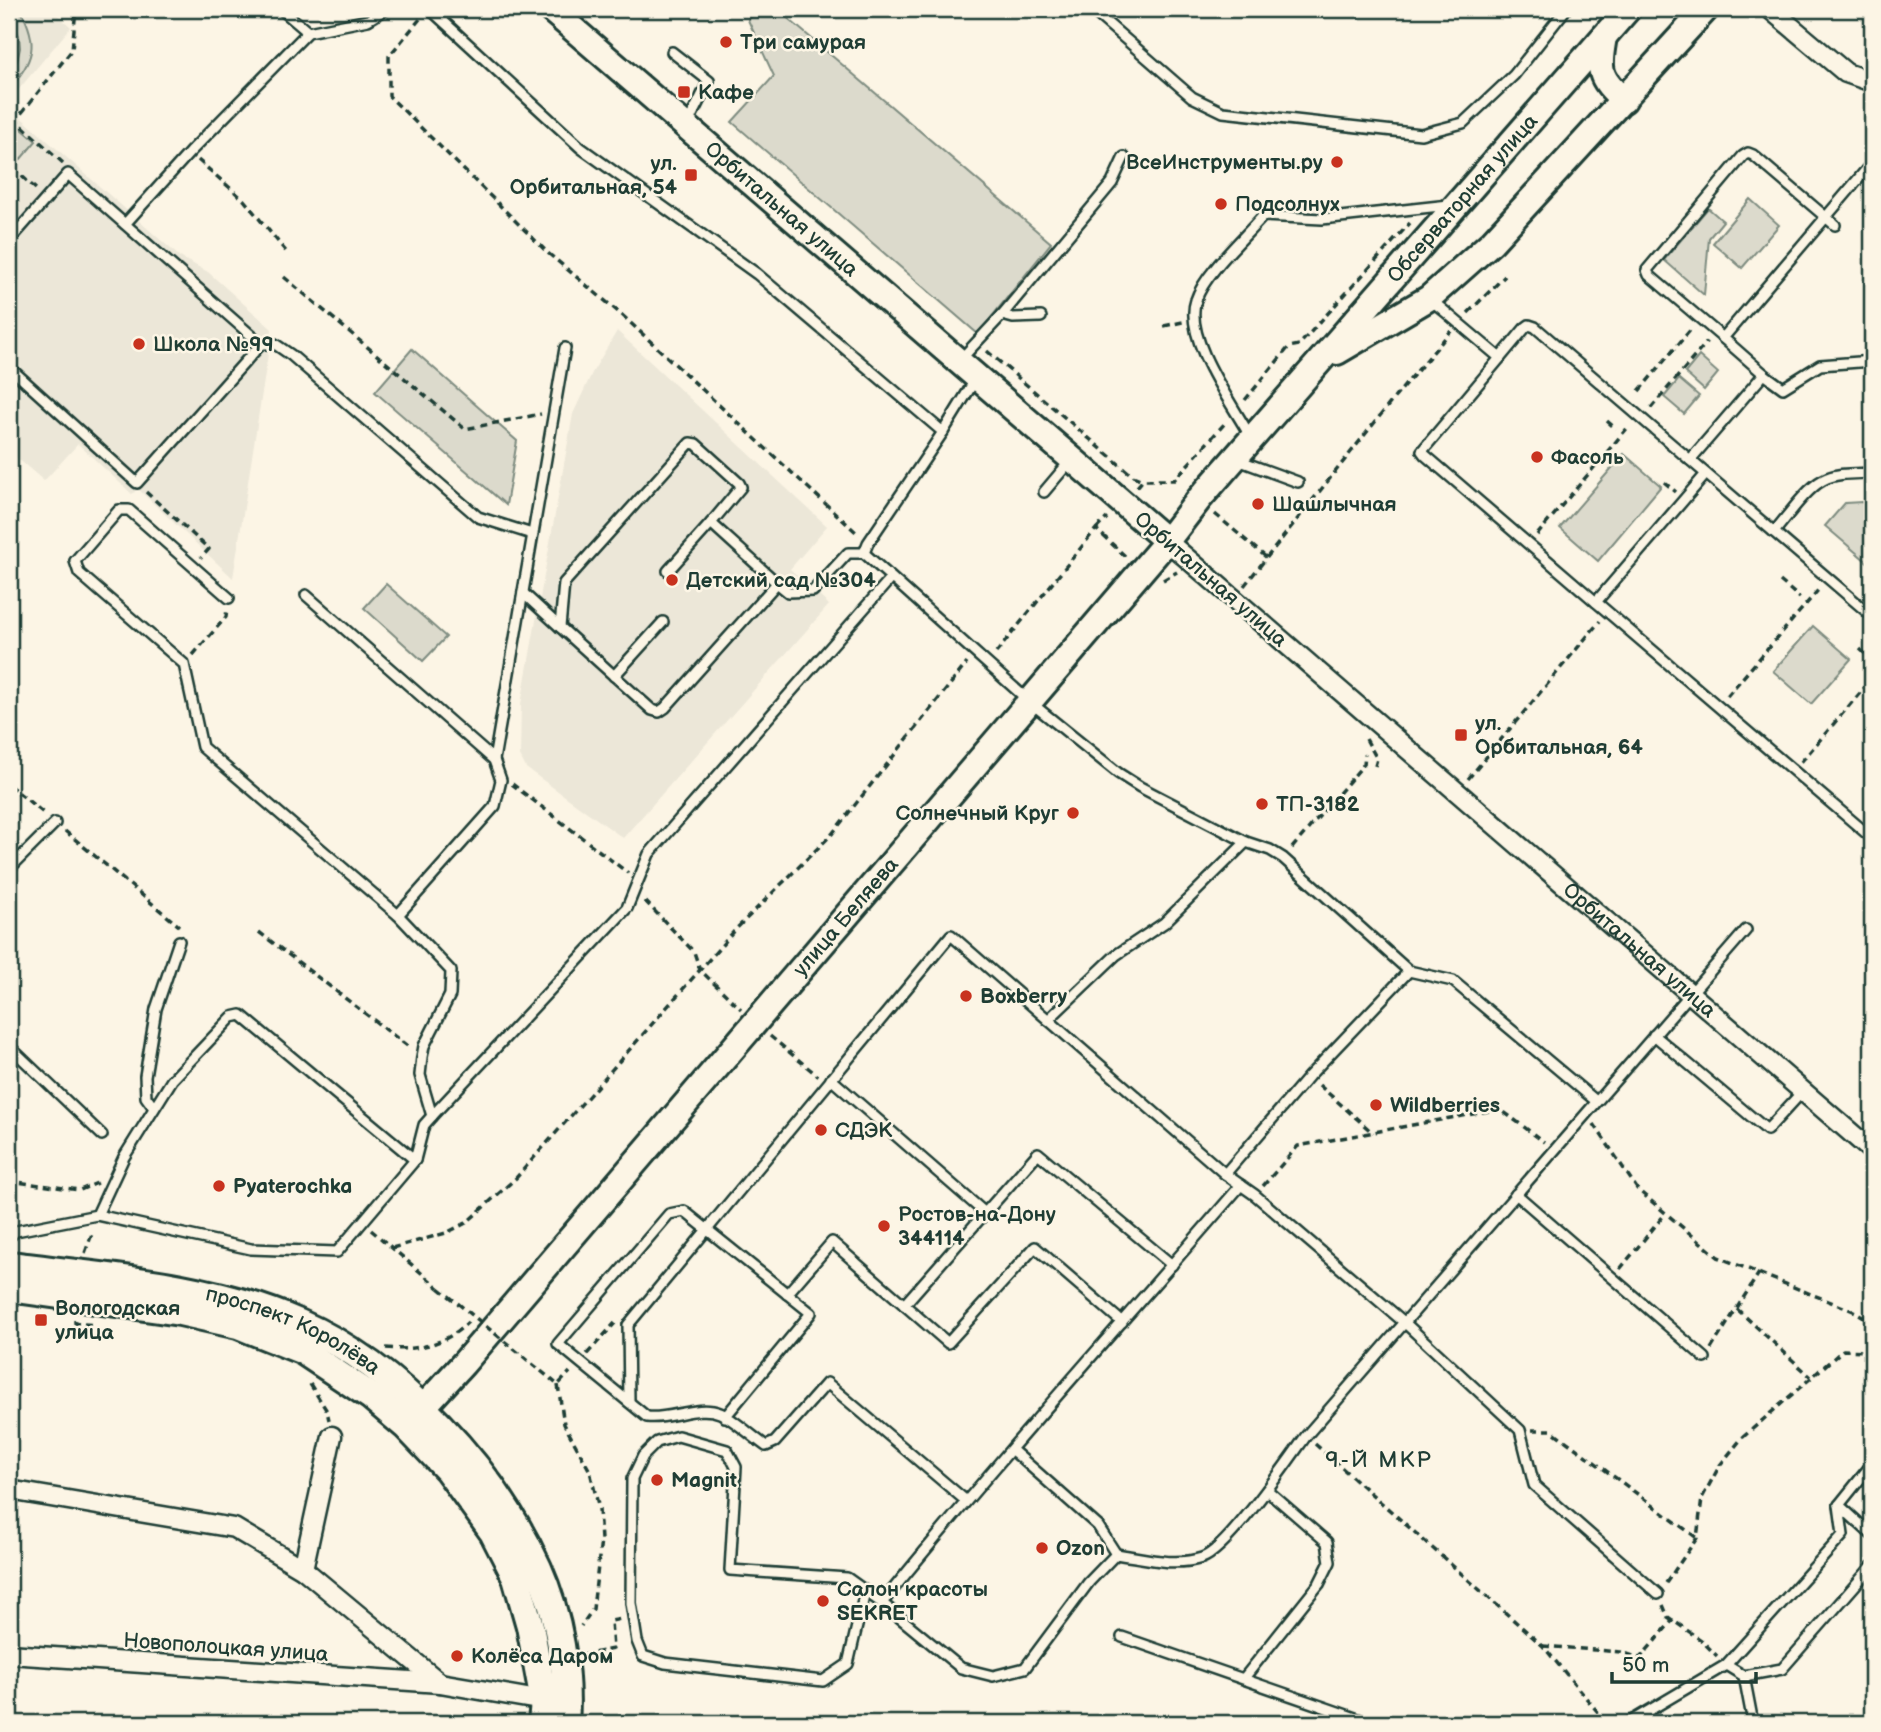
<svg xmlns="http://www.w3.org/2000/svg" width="1881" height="1732" font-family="'Balsamiq Sans',sans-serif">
<rect width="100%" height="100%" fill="#fcf5e5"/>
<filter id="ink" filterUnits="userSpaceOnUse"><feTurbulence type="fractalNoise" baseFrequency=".0143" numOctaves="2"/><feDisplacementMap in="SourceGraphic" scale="14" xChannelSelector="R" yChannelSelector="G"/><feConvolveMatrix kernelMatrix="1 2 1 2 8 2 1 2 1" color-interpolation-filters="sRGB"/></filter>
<g filter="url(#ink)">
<g fill="#ece7d8">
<polygon points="9,9 51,9 71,27 9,101"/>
<polygon points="9,107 180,257 208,272 272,329 233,578 138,489 132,494 78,444 44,481 9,451"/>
<polygon points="617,331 827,526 790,569 829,605 623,838 526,768 520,756 521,704 573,414 592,373"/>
</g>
<g fill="#dcdacc" stroke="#7e8c80" stroke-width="2">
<path d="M9,9H20C40,45 33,60 9,90V71L17,61L20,48L19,36Z"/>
<polygon points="760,9 777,9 1051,243 978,334 732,122 774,76 748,20"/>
<polygon points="9,118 36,141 9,173"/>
<polygon points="1750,199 1779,225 1742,268 1713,243"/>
<polygon points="1708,208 1723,221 1709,238 1704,295 1664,260"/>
<polygon points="412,349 517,441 506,505 375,392"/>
<polygon points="1699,356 1718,373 1704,390 1685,373"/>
<polygon points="1679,379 1699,396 1684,414 1664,397"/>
<polygon points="1624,454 1661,486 1598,561 1560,528"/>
<polygon points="1862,502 1872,511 1872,566 1825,526 1845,503"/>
<polygon points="386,584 446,637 423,661 364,608"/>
<polygon points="1813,626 1851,659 1811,704 1773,671"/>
</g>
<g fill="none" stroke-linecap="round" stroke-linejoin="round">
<defs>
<g id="lane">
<polyline points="281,9 308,32"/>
<polyline points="430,9 581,148 757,274 943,432 975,380"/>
<polyline points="1091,9 1192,97 1223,112 1421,134 1463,123 1514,75 1566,9"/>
<polyline points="672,52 709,81 687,125"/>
<polyline points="125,224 190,152 308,32 368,20 386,9"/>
<polyline points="9,241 68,174 261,344 137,483 9,367"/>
<polyline points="1430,299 1500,358 1525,328 1529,325 1535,327 1690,460 1764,374 1723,338 1872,163"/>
<polyline points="1002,315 1112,183 1124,157"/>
<polyline points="1723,338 1649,275 1647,270 1743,156 1748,153 1753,155 1835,225"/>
<polyline points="261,344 275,344 291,355 478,517 532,534"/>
<polyline points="1500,358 1422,451 1425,455 1596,602 1706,474"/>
<polyline points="960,360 1002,315 1013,318 1041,317"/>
<polyline points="1764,374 1783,388 1820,365 1872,361"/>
<polyline points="943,432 868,543 864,553 1030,702 1118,773 1140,787 1246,842 1270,850 1283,858 1409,971 1453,981 1596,1101"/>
<path d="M1250,436C1231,402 1183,337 1196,300C1204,274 1245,237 1263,216L1322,219L1449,205"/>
<polygon points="690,443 696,444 739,483 741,487 711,523 777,583 665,708 659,712 652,710 560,627 564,583"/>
<polyline points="1235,459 1298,482"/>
<polyline points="1690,460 1872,616"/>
<polyline points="1044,492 1071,460"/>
<path d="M1774,532C1787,517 1806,489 1823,480C1837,472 1857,474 1872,473"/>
<polyline points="668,571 711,523"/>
<polyline points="777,583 788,592 813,591 848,553 864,553"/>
<polyline points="523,593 560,627"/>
<polyline points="306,595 494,760"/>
<polyline points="229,598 129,510 119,510 75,561 79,573 184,664 202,747 398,915 451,971 450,995 424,1046 422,1057 420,1075 432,1116"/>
<polyline points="1596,602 1872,838"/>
<polyline points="614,676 663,622"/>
<polyline points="9,869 55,823"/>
<polyline points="398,915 495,806 501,780 494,760 565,348"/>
<polyline points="1048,1020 1116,955 1164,923 1246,842"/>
<polyline points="1654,1035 1767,1130 1803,1091"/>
<polyline points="9,1046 102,1135"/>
<polyline points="831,1079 985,1213"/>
<polyline points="154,1108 146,1097 145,1076 156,1009 179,941"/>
<polyline points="1225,1174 1309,1076 1409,971"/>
<polyline points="1516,1194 1705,1358"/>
<polyline points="97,1215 251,1249 337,1252 415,1160 424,1125 432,1116 627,908 649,854 891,578"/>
<polyline points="9,1237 16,1231 97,1215 124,1157 172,1080 232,1017 241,1015 415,1160"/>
<polyline points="787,1294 832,1242 948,1343 1035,1247 1122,1322"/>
<polyline points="904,1305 1038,1153 1172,1265"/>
<polyline points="629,1402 628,1325 951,935 1225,1174 1255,1195 1405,1323 1520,1430 1534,1485 1658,1594"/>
<path d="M725,1417L811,1313L684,1211L669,1214L558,1344L647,1417C670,1420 698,1404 720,1413C732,1418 753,1437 766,1446L775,1442L827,1383L965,1500"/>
<polyline points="1012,1450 1098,1526 1116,1554"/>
<polyline points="1839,1505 1872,1535"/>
<path d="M865,1592L848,1664L823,1681L665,1663L643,1656L637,1641L631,1603L632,1479L643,1456L657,1442L678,1436L727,1450L736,1467L730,1570L847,1578L882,1603L961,1668L993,1676L1025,1668L1089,1582L1116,1554C1144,1558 1174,1567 1202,1558C1227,1550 1288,1461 1306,1436L1746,930"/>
<path d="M882,1603C998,1460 1121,1324 1241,1185"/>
<polyline points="1122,1637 1370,1723"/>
<polyline points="1726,1665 1744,1676 1753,1723"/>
<polyline points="1744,1676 1782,1669 1872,1566"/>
<polyline points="1244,1678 1319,1584 1330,1562 1327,1542 1267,1490"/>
<polyline points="1628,1723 1726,1665 1843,1535 1839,1505 1872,1464"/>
</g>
<g id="street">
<polyline points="1770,9 1846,73 1872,82"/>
<path id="s1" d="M1167,541L1872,1151"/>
<polyline points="9,1490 234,1528 303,1569 440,1683"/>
<polyline points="303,1569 332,1436"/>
<polyline points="9,1654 440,1683 544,1701"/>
</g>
<g id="secondary">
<path id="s2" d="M550,9L1167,541"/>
<path d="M1604,37C1598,69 1598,78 1624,100"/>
<polyline points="1337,352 1429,298 1492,242 1706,9"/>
<path id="s3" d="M408,1424L463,1364L1167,541L1200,498L1628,9"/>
</g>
<g id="primary">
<path id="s4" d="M9,1265C105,1277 209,1283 299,1323C399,1367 493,1468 538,1568C559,1615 569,1673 565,1723"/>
<polyline points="9,1288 180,1312 238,1325 303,1351 372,1397 406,1426 448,1470 493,1532 516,1577 530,1626 544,1701 542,1723"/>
</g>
</defs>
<use href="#lane" stroke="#1f3d34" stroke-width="14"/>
<use href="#street" stroke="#1f3d34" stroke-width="23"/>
<use href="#secondary" stroke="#1f3d34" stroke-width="30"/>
<use href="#primary" stroke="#1f3d34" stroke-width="32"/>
<g stroke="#1f3d34" stroke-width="3.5" stroke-dasharray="7 5" stroke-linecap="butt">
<polyline points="420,19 389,56 389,96 549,254 622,315 858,534"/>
<polyline points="198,160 244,200 288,254"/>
<polyline points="63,163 16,120 72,50 76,9"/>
<polyline points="13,168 37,190"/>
<polyline points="284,277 465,429 541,414"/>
<polyline points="1468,313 1505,276"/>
<polyline points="1164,326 1183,322"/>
<polyline points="987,351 1133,476 1143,480"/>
<polyline points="1639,391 1692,328"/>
<polyline points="1245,400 1289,347 1299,345 1410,223"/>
<polyline points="1651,408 1707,342"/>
<polyline points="1607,421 1616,429"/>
<polyline points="1664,482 1676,492"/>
<polyline points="1137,487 1143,480 1174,480 1226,422"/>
<polyline points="146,492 209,549 201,558"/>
<polyline points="1215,514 1267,558"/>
<polyline points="1096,529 1107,518"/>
<polyline points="1537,535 1629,426"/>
<polyline points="1869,576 1872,572"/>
<polyline points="1163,580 1177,572"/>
<polyline points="1780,581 1800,598"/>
<polyline points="1244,586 1395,397 1451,331"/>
<polyline points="1860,649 1872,660"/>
<polyline points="996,653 1096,529 1125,556"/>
<polyline points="193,655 226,617 227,609"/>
<polyline points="1727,696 1820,588"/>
<polyline points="1366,739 1377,759 1375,766"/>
<polyline points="1801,762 1872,679"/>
<polyline points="1468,779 1600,621"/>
<polyline points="512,784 628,873"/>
<polyline points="9,785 46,815"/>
<polyline points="65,831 179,926"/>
<polyline points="1292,848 1364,764 1365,754"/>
<polyline points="645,901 694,952 700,970 741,1009"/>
<polyline points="259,932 410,1048"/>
<polyline points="770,1036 818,1076"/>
<polyline points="1319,1085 1373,1133"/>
<polyline points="1594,1124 1638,1190 1718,1257 1856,1312 1872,1322"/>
<polyline points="9,1181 80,1190 97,1183"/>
<polyline points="1263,1186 1298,1146 1500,1109 1544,1142"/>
<polyline points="371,1230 439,1288"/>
<polyline points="392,1248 446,1233 466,1223 516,1178 737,928 832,834 967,663"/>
<polyline points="85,1253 93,1231"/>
<polyline points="1620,1269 1665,1214"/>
<polyline points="1737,1309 1811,1377"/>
<polyline points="75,1320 75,1323 95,1325"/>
<path d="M386,1348C417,1351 445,1345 468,1322"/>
<polyline points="1711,1349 1759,1273"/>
<polyline points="587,1354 615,1323"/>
<polyline points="541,1371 558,1385 570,1372"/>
<polyline points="310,1384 327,1411 329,1420"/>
<polyline points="558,1385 564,1424 590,1471 599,1509 601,1540 593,1609 581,1626"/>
<polyline points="1532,1430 1551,1430 1697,1538"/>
<polyline points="1315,1444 1543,1646 1607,1723"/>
<polyline points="1666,1583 1697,1538 1702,1498 1720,1465 1742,1438 1843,1350 1871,1351 1872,1349"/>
<polyline points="1663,1605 1668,1617 1701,1640 1717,1656"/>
<polyline points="1543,1646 1621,1652 1640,1658 1673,1620"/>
<polyline points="583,1655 613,1649 611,1621 621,1619"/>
</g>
<use href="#lane" stroke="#fcf5e5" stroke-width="9"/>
<use href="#street" stroke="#fcf5e5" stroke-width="18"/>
<use href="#secondary" stroke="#fcf5e5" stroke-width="24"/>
<use href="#primary" stroke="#fcf5e5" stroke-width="26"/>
<polyline stroke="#1f3d34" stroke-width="3.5" stroke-dasharray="7 5" stroke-linecap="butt" points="439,1288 541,1371"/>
</g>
</g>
<g fill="#c8321e" stroke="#fcf5e5" stroke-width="2.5">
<circle cx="726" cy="42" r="7"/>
<rect x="677" y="85" width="14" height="14" rx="3.5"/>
<circle cx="1337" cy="162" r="7"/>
<rect x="684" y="168" width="14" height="14" rx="3.5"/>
<circle cx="1221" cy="204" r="7"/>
<circle cx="139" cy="344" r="7"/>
<circle cx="1537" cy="457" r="7"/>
<circle cx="1258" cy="504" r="7"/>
<circle cx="672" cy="580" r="7"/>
<rect x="1454" y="728" width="14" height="14" rx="3.5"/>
<circle cx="1262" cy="804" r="7"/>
<circle cx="1073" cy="813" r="7"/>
<circle cx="966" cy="996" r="7"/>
<circle cx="1376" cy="1105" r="7"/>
<circle cx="821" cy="1130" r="7"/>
<circle cx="219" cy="1186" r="7"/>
<circle cx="884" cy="1226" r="7"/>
<rect x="34" y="1313" width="14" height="14" rx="3.5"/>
<circle cx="657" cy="1480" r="7"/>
<circle cx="1042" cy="1548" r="7"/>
<circle cx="823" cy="1601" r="7"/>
<circle cx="457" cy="1656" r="7"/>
</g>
<g text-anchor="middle" stroke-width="5" stroke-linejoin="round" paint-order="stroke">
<g font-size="21" font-weight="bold" fill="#1f3d34" stroke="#fcf5e5" text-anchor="start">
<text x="740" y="49">Три самурая</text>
<text x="698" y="99">Кафе</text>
<text x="1323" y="169" text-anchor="end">ВсеИнструменты.ру</text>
<text x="677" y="170" text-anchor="end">ул.<tspan x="677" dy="24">Орбитальная, 54</tspan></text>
<text x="1235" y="211">Подсолнух</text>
<text x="153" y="351">Школа №99</text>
<text x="1551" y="464">Фасоль</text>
<text x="1272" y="511">Шашлычная</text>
<text x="686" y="587">Детский сад №304</text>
<text x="1475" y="730">ул.<tspan x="1475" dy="24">Орбитальная, 64</tspan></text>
<text x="1276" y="811">ТП-3182</text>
<text x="1059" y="820" text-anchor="end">Солнечный Круг</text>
<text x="980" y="1003">Boxberry</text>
<text x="1390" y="1112">Wildberries</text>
<text x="835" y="1137">СДЭК</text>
<text x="233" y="1193">Pyaterochka</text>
<text x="898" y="1221">Ростов-на-Дону<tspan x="898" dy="24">344114</tspan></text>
<text x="55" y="1315">Вологодская<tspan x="55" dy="24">улица</tspan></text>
<text x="671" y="1487">Magnit</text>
<text x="1056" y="1555">Ozon</text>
<text x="837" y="1596">Салон красоты<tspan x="837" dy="24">SEKRET</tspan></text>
<text x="471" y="1663">Колёса Даром</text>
</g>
<g font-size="21" fill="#1f3d34" stroke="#fcf5e5">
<text dy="7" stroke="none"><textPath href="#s3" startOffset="1617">Обсерваторная улица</textPath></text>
<text dy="7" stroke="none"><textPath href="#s2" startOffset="306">Орбитальная улица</textPath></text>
<text transform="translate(1211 579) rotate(41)" y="7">Орбитальная улица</text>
<text dy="7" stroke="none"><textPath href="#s3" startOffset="670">улица Беляева</textPath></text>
<text dy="7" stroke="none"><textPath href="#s1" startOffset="625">Орбитальная улица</textPath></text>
<text dy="7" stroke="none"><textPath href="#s4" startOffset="294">проспект Королёва</textPath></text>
<text transform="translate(226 1647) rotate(4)" y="7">Новополоцкая улица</text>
</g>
<g font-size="23" letter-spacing="2" fill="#1f3d34" stroke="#fcf5e5">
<text x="1379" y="1467">9-Й МКР</text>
</g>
</g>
<rect width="1881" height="1732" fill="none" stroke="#fcf5e5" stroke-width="35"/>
<rect x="18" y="18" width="1846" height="1697" fill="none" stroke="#1f3d34" stroke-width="2.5" filter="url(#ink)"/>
<path d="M1612 1672v10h144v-10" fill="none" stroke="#1f3d34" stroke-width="3.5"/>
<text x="1622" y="1672" font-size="21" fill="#1f3d34" stroke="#fcf5e5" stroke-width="5" paint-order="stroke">50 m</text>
</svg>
